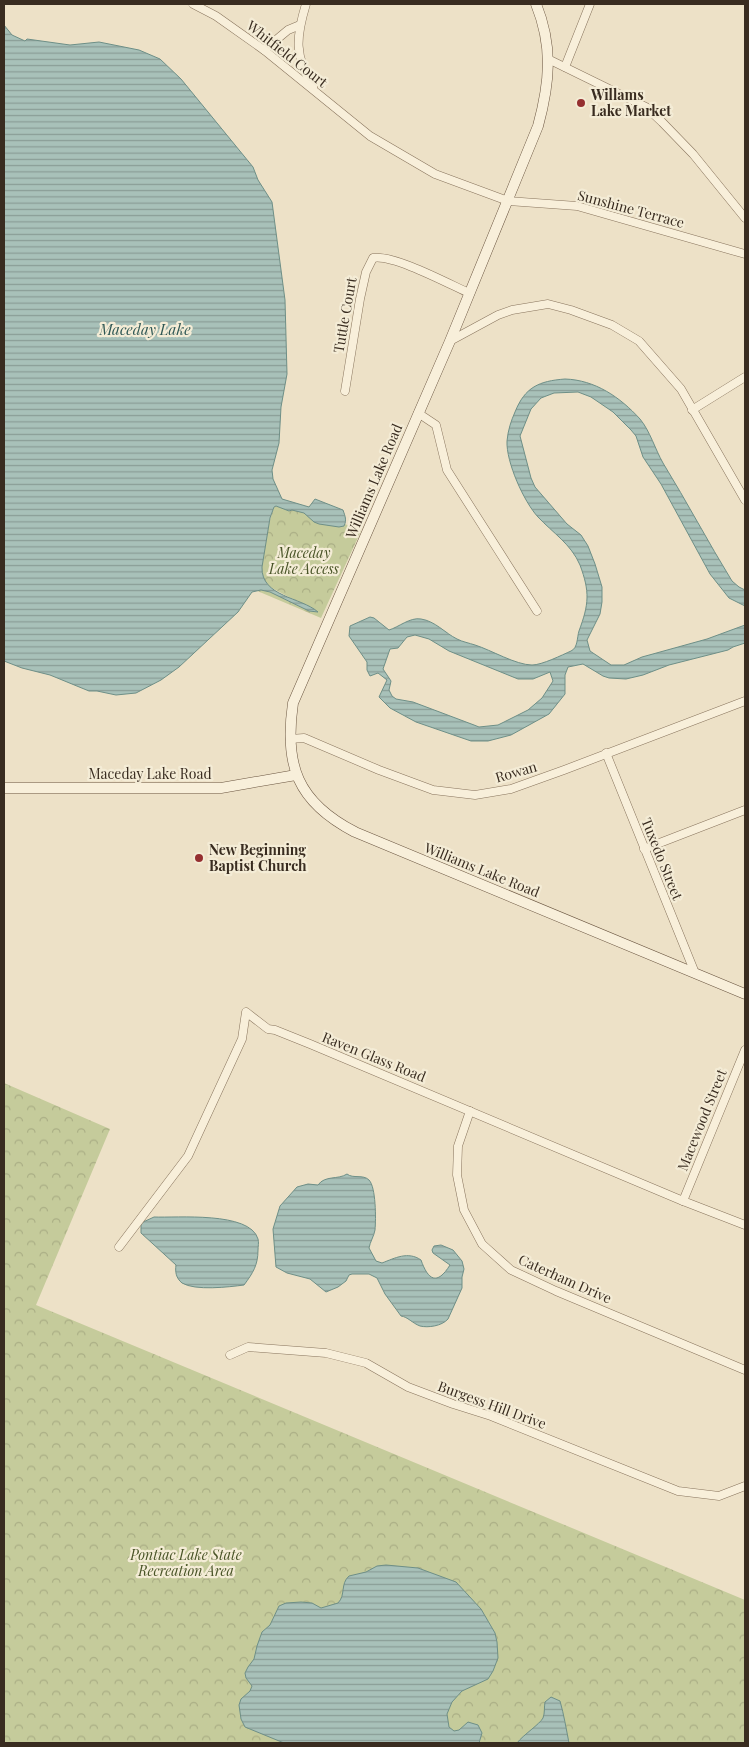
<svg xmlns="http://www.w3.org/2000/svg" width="749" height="1747" font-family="'Playfair Display',serif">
<defs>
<pattern id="park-crowns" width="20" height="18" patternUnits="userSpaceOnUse" patternTransform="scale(1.25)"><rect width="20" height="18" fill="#c5cb9b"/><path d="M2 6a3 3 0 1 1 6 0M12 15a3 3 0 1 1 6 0" fill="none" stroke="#aaae85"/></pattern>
<pattern id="water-rules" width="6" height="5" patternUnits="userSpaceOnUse" patternTransform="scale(1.25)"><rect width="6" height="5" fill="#a8c1b9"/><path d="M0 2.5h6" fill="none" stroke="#8a9d96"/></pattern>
</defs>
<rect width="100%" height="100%" fill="#ede1c7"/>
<g fill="url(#park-crowns)">
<path d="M275,506L301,512L344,526L345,524L361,531L321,618L255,590H264L270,592L309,611L317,612L270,587L262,577C261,561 268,519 275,506Z"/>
<polygon points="4,1083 110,1129 36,1305 745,1600 745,1743 4,1743"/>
</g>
<g fill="url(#water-rules)" stroke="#6e8f87" fill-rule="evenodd">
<path d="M4,25L12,35L25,41L27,39L70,45L99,42L139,50L160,59L181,79L253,167L258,180L272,202L285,300L287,374L281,407L279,443L272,470L273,479L282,499L309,507L315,499L343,510C345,516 347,520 344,526L339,527L319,524L314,522L304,513L292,510L289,511L276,506L274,507L270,518L262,567C261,597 301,597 318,612L309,611L270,592L261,590L252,592L238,612L179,667L161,680L136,693L116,695L97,691H89L50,675L22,668L4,661Z"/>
<path d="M565,379C595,380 620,397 640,419C650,431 655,449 663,463C687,502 708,542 732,581L739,587L745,590V606L729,598L710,574L661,484L643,457L636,436L631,430L613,412L591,397L578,392L554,393L541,398L531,409L520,436L531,478L535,487L567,524L581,535L588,546L595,564L602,587V602L600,614L587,640L590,651L611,665H624L642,657L707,639L745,625V643L733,647L728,650L669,665L643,675L626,679L609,678L603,676L583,664L568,667L565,675V694L549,714L511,735L488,741H471L416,722L390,708L379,697L387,680L378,673L370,676L367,670V662L349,636L350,626L370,617L374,618L389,630C399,627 410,617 421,619C435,621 445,633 457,639C463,642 469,643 475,645C491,650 516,665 532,665C542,665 562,655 571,651C578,648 577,637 579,631C589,604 590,592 580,565C571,544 553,533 538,517C524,502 506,462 507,441C508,430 511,421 515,412C525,387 539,381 565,379ZM415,635L429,639L449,651L518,679H533L550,672L553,681L542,698L528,710L498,725L479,727L474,725L413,702L396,699L392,696L389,690L391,681L383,669L390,649L398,648L407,637Z"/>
<path d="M347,1174C353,1179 363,1174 369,1180C376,1187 376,1219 375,1230C374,1236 370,1242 369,1248L376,1261L382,1263C395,1258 408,1251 421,1260C428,1280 437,1286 450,1265L433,1253L432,1250L434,1246L441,1245L453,1250L462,1261L464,1269L462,1277V1288L448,1319C442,1326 428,1328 420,1326C412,1323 408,1317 401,1316L385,1294L377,1278L369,1274H352L349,1275L346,1281L338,1287L326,1292L310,1279L287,1273L276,1267L273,1229L280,1206L297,1187L308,1184L318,1185C325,1175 338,1180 347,1174Z"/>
<path d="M154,1217C176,1218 250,1211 258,1239C259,1242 258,1247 258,1250C258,1265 253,1273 244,1285C229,1287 195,1291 182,1283C176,1278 175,1272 176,1265L141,1233V1223Z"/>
<path d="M386,1565L418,1568L456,1582L481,1609L495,1633L497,1642L498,1658L493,1671L488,1679L462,1691L452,1702L447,1714L449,1727L454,1731L459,1730L468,1722L478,1725L482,1733L479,1743H284L245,1727L241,1719L239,1705L241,1699L250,1691L252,1686L246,1678L245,1673L248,1667L254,1659L257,1646L262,1632L270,1625L279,1606L286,1603L301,1602L312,1603L321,1608L338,1603C346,1595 340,1584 349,1576L366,1572L377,1566Z"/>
<path d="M551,1697L560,1701C564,1715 566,1728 569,1743H517C523,1735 540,1724 543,1718C545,1713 544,1707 545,1702Z"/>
</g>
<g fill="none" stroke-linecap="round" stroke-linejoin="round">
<defs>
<g id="street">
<polyline points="193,4 216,16 264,50 370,136 435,174 508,201 577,206 745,254"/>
<path d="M306,4C296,37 294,56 313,87"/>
<polyline points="264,50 288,30 300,25"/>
<polyline points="548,59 646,107 662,122 693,154 745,218"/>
<polyline points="565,67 590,4"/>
<polyline points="450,341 498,315 512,310 548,304 571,310 612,325 639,341 681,389 745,500"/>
<path d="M345,391L360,299L366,272L373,258C393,254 449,284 469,293"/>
<polyline points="692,410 745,377"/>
<polyline points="418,413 436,425 447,470 537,611"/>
<polyline points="290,739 304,738 379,770 433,790 475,795 511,789 564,770 745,701"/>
<polyline points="606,753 695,973"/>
<polyline points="644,849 745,810"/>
<polyline points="470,1111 458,1146 457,1175 464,1210 482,1244 511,1270 556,1291 745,1370"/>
<polyline points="683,1201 745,1050"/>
<polyline points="119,1247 188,1156 242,1039 246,1012 268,1029 275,1030 310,1044 683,1201 745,1225"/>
<polyline points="230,1355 248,1347 326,1353 366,1363 408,1387 453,1404 491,1416 678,1491 719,1496 745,1486"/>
</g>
<g id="secondary">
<path d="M536,4C553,46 550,82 538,126L450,341L293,703C284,765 297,802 355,832L745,994"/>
<polyline points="4,788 221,788 296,775"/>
</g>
</defs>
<use href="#street" stroke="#88745d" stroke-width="9"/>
<use href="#secondary" stroke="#6a5540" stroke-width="11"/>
<use href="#street" stroke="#f8efda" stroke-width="8"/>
<use href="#secondary" stroke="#f8efda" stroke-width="10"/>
</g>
<g fill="#952f30" stroke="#f4ecd6" stroke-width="2">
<circle cx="581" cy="103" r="5"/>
<circle cx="199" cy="858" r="5"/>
</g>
<g text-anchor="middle" stroke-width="4.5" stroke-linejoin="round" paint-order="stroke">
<g font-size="14" fill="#392c20" stroke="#f4ecd6">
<text transform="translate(287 54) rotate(38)" y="5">Whitfield Court</text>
<text transform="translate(631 209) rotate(15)" y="5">Sunshine Terrace</text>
<text transform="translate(345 315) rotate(-80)" y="5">Tuttle Court</text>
<text transform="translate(374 481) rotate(-67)" y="5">Williams Lake Road</text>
<text transform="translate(516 772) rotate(-16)" y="5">Rowan</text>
<text x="150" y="779">Maceday Lake Road</text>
<text transform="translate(662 859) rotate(68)" y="5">Tuxedo Street</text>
<text transform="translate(482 870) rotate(22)" y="5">Williams Lake Road</text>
<text transform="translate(374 1057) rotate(22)" y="5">Raven Glass Road</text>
<text transform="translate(702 1120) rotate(-68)" y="5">Macewood Street</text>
<text transform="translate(565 1279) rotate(24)" y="5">Caterham Drive</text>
<text transform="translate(492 1405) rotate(20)" y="5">Burgess Hill Drive</text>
</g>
<g font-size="14" font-weight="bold" fill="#392c20" stroke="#f4ecd6" text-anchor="start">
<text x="591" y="100">Willams<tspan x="591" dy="16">Lake Market</tspan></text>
<text x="209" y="855">New Beginning<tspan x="209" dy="16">Baptist Church</tspan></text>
</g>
<g font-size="14" font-style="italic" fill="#495427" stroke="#f4ecd6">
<text x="304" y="558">Maceday<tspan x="304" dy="16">Lake Access</tspan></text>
<text x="186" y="1560">Pontiac Lake State<tspan x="186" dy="16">Recreation Area</tspan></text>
</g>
<g font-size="15" font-style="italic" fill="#305855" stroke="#f4ecd6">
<text x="145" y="335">Maceday Lake</text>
</g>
</g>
<rect width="749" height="1747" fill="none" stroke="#392c20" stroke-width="10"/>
</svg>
